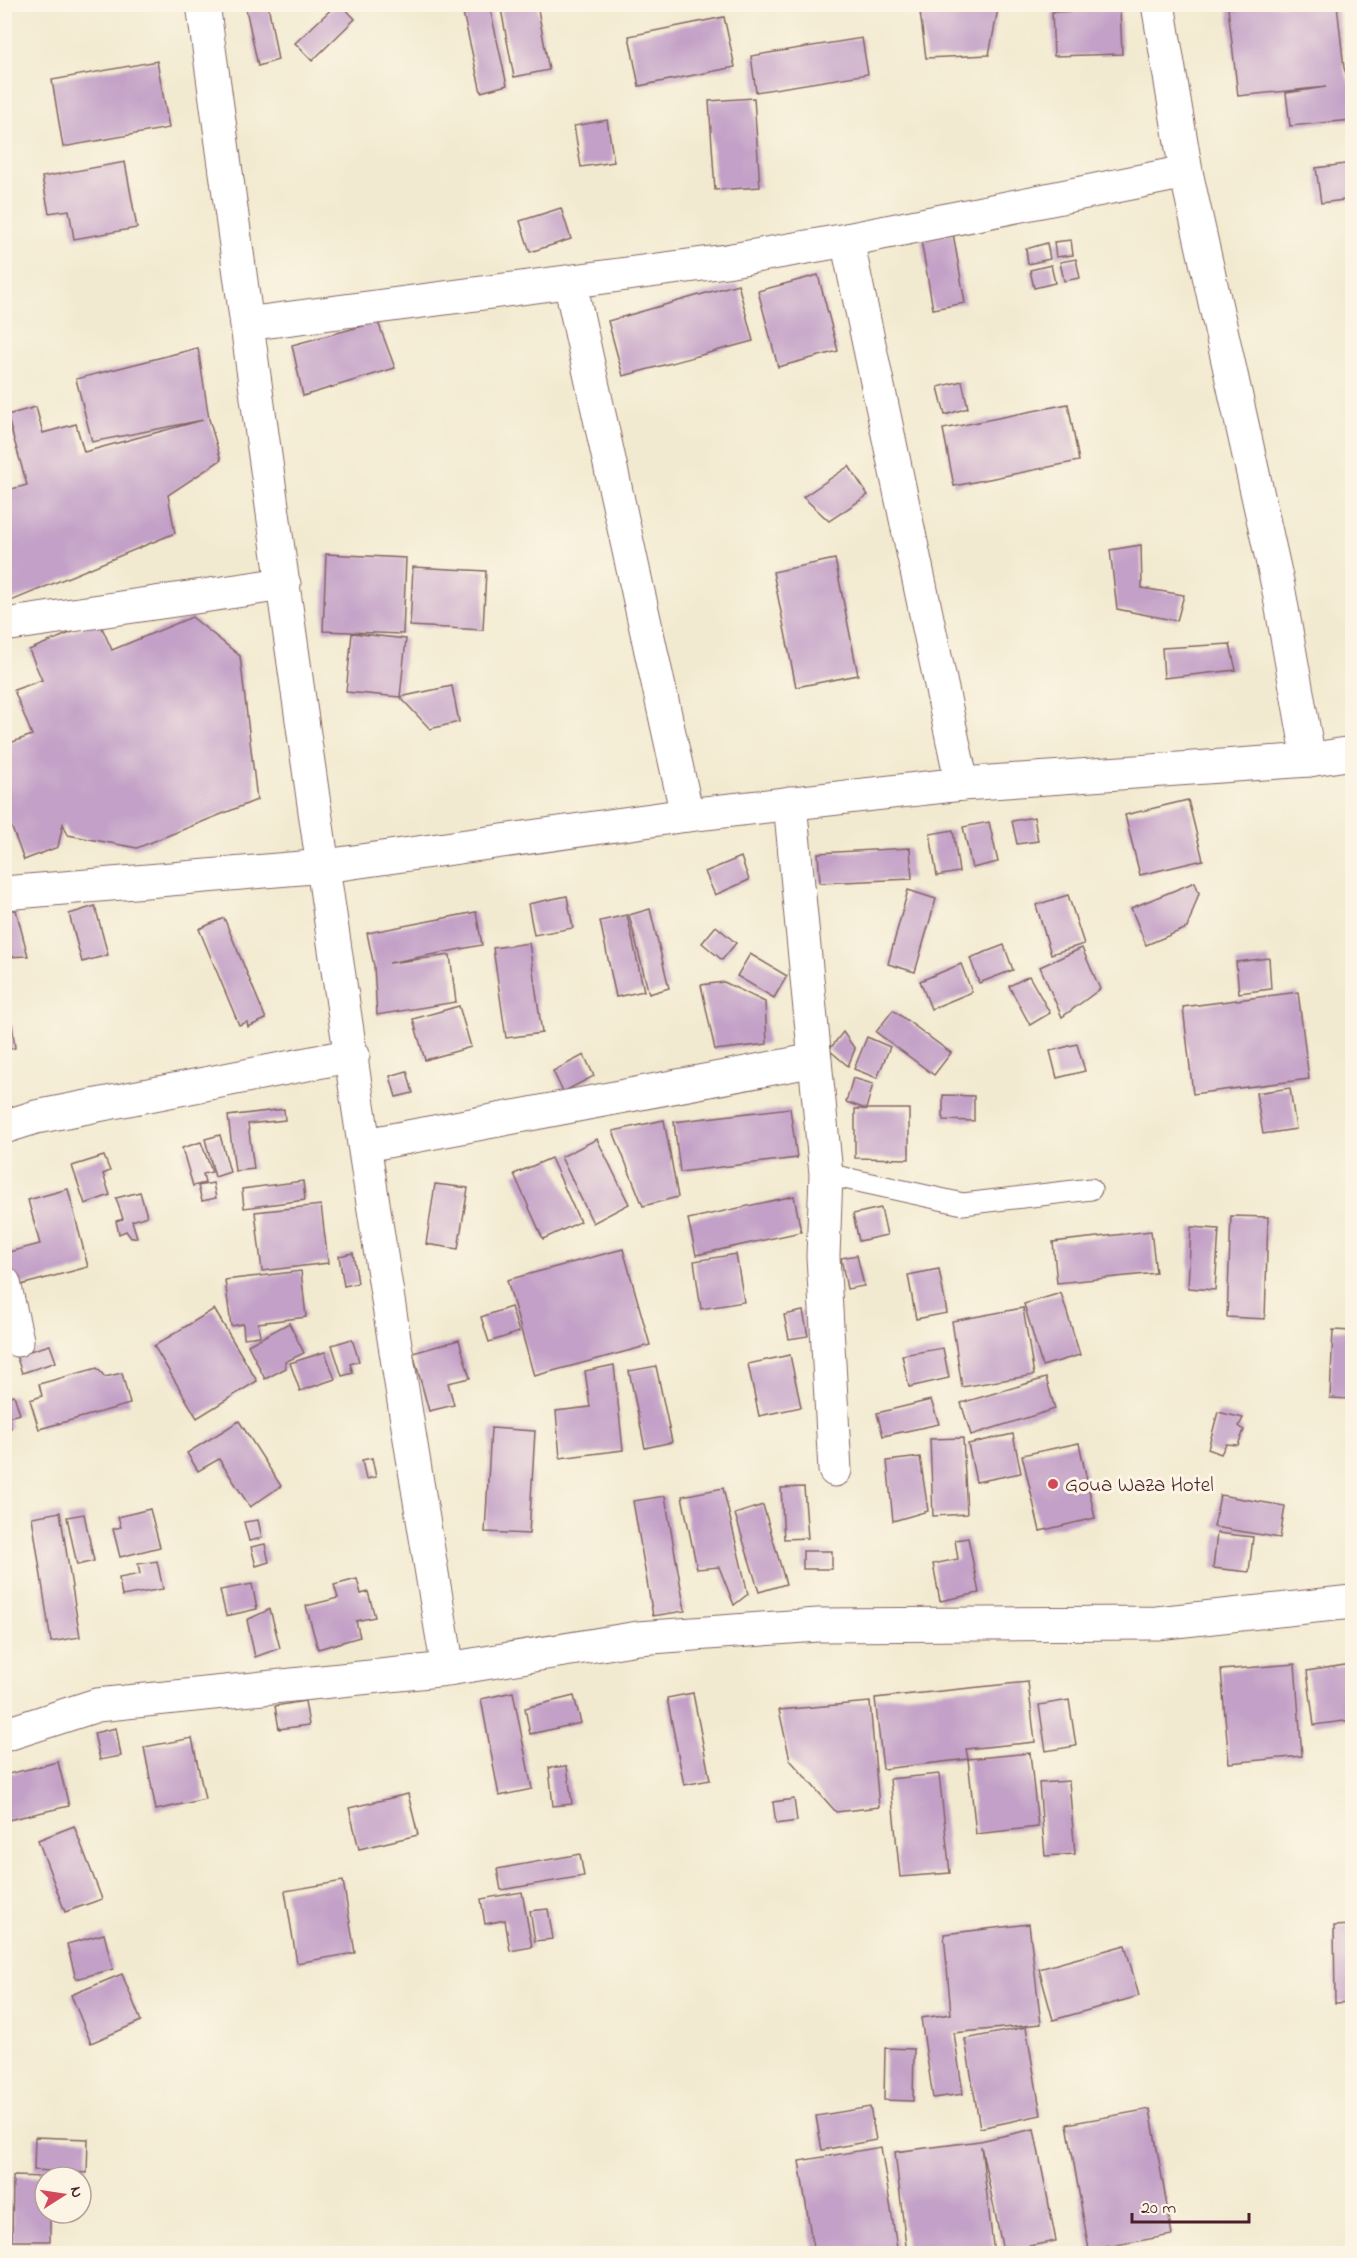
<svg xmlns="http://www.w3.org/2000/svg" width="1357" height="2258" font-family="'Indie Flower',sans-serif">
<rect width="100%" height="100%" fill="#fcf5e5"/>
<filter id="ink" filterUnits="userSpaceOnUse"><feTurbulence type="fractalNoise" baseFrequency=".0167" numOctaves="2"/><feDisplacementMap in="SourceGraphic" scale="12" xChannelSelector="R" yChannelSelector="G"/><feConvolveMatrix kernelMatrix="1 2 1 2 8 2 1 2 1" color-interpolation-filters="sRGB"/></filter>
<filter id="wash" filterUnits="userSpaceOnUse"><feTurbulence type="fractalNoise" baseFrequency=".008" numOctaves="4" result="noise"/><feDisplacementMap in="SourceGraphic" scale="24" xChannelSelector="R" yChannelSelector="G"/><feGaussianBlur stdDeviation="1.35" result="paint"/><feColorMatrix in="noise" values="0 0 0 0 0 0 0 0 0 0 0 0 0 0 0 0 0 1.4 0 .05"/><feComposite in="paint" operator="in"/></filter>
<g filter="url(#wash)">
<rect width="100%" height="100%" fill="#f2ead0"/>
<g id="blocks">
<g fill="#c3a0c7">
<polygon points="245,4 268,4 278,60 258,66"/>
<polygon points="337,4 341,4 355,19 312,61 295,43"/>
<polygon points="461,4 489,4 507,85 481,92"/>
<polygon points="500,4 537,4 549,70 514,77"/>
<polygon points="949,4 999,4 989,55 926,58 920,12 948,11"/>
<polygon points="1262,5 1337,5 1344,68 1350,84 1352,84 1352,120 1290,126 1286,93 1326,87 1238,96 1228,8"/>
<polygon points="1120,9 1122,54 1054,56 1052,12"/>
<polygon points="724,17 735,67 639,86 629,36"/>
<polygon points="862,38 868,74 756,92 751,56"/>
<polygon points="157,61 169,128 63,147 52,80"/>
<polygon points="754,98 760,187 715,190 709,101"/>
<polygon points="607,120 614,162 581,167 574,126"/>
<polygon points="125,162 137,228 74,239 69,210 49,213 42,177"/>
<polygon points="1352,163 1352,199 1321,203 1316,168"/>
<polygon points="561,208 571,239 530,252 520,221"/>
<polygon points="953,233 965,303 933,309 921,240"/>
<polygon points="1071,240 1073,255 1056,257 1054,242"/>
<polygon points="1047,243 1050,259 1028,264 1026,249"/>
<polygon points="1076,259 1080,278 1064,281 1060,262"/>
<polygon points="1051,265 1055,283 1034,288 1030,270"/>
<polygon points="818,275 838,351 778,367 758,291"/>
<polygon points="738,284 753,341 623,376 608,321"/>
<polygon points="378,322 395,368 303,396 292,345"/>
<polygon points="198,348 209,419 221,460 168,495 175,533 4,604 4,491 27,485 7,415 36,407 43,433 76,424 84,452 203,420 92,442 76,379"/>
<polygon points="962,381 968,408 945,415 938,387"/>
<polygon points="1068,404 1079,461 954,486 943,429"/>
<polygon points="849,466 868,495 829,521 803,497"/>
<polygon points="1141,545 1142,588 1184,595 1177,621 1117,609 1110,550"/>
<polygon points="326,554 406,558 403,634 323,631"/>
<polygon points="835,559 858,675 796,687 773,572"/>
<polygon points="413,567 486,571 483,630 410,626"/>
<polygon points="192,617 240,656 257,800 137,848 68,835 63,824 58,847 24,860 4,807 4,745 32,735 14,690 42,680 29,650 99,621 112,650"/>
<polygon points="352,633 406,639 400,697 346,692"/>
<polygon points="1230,644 1236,670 1164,678 1162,648"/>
<polygon points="452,686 459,722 430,729 400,697"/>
<polygon points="1188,800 1203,860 1140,875 1125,815"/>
<polygon points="1034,817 1038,841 1017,844 1012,821"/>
<polygon points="989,822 998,862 972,868 963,827"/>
<polygon points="953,830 959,872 937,876 930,834"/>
<polygon points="910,848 912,879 820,883 818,853"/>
<polygon points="741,857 749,880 715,895 705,872"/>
<polygon points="1195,882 1199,893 1187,928 1146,945 1131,908"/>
<polygon points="908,890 936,899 915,972 888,964"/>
<polygon points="1068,895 1084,944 1051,954 1036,905"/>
<polygon points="567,896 573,928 534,935 528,904"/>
<polygon points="95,906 108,955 82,962 69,914"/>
<polygon points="650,909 669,988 649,994 629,915"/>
<polygon points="4,910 16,910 28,956 4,957"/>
<polygon points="476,912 482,945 389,963 450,955 456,1002 377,1015 374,966 367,933"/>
<polygon points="627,915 644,991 616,997 600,921"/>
<polygon points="224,918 266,1019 248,1027 247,1022 239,1025 199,929"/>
<polygon points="716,926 736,943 722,960 702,943"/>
<polygon points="529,943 542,1033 506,1038 493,948"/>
<polygon points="1004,945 1013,970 979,983 970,958"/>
<polygon points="1082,948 1100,989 1062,1017 1040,967"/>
<polygon points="750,954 787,976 774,998 737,976"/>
<polygon points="1269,958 1271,989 1239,993 1236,962"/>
<polygon points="961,964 972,992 931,1009 920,981"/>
<polygon points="1029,976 1050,1013 1030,1025 1009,986"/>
<polygon points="724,982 765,1002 767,1044 715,1050 701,985"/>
<polygon points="1298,992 1309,1079 1193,1094 1183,1007"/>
<polygon points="459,1006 471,1047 425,1060 413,1019"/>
<polygon points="893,1010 951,1053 934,1075 876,1032"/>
<polygon points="12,1025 15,1048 4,1050 4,1027"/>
<polygon points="843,1032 855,1049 848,1066 829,1050"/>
<polygon points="867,1037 890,1047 877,1078 854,1069"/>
<polygon points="1077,1044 1085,1071 1057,1078 1050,1051"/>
<polygon points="584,1055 594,1076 563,1092 553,1071"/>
<polygon points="407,1071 413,1093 396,1097 390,1076"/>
<polygon points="853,1078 873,1084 866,1109 846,1102"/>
<polygon points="1290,1088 1296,1129 1263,1134 1256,1093"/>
<polygon points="943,1095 974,1096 974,1121 943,1120"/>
<polygon points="790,1108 797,1158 680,1172 674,1122"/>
<polygon points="284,1109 285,1120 248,1124 254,1169 235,1171 228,1116"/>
<polygon points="855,1109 909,1109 909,1159 855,1158"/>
<polygon points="664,1120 678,1197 643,1206 613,1131"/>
<polygon points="220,1135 230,1172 215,1177 205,1139"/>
<polygon points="597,1139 629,1204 593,1223 561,1157"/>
<polygon points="201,1142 212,1172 203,1174 205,1183 193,1186 182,1148"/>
<polygon points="104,1156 110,1171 103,1174 110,1195 85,1204 72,1166"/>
<polygon points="551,1158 580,1222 543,1239 514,1174"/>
<polygon points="303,1181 305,1200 244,1208 242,1189"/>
<polygon points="213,1183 216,1198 202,1201 198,1186"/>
<polygon points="435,1184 468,1188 458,1249 426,1244"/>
<polygon points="68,1189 88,1267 13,1287 5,1253 40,1244 28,1200"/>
<polygon points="140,1192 147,1216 132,1221 137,1237 131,1238 126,1231 119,1234 116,1221 123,1219 116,1198"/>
<polygon points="794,1196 801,1232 696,1255 688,1219"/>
<polygon points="321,1205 328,1263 262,1271 255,1212"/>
<polygon points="881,1208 887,1235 859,1241 853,1214"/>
<polygon points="1231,1216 1268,1217 1265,1319 1227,1317"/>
<polygon points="1191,1227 1219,1229 1215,1290 1188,1288"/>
<polygon points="1151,1231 1156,1273 1057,1283 1053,1242"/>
<polygon points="623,1249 650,1345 534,1376 507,1280"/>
<polygon points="353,1253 358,1283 344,1286 339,1256"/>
<polygon points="736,1254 744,1302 701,1309 694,1261"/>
<polygon points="857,1255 864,1286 847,1289 841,1258"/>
<polygon points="939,1269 947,1313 916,1319 908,1275"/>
<polygon points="301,1271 306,1317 258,1323 260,1336 244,1338 243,1324 231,1326 225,1280"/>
<polygon points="1061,1293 1080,1355 1042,1366 1024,1304"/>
<polygon points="511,1307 519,1332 489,1342 481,1317"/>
<polygon points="1023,1308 1034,1375 962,1387 952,1321"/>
<polygon points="214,1309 257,1381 197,1418 154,1346"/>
<polygon points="803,1311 808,1336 789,1339 784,1315"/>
<polygon points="289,1323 304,1353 285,1362 286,1368 265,1379 248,1345"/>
<polygon points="1333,1330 1352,1331 1352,1399 1330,1398"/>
<polygon points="352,1339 359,1361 350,1364 353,1373 342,1376 332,1345"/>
<polygon points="459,1340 470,1378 448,1383 454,1405 429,1411 413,1353"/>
<polygon points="50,1345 56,1362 22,1373 16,1355"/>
<polygon points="943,1348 949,1378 909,1387 902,1355"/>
<polygon points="325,1352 335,1379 300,1391 290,1363"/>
<polygon points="790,1355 801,1407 759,1416 748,1364"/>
<polygon points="614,1365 623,1450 560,1458 556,1411 590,1407 585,1371"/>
<polygon points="656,1366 672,1442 645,1448 629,1371"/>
<polygon points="97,1368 105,1377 122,1373 130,1404 39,1429 30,1400 42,1396 39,1384"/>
<polygon points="1046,1378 1055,1409 971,1435 961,1403"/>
<polygon points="14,1395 20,1414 8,1417 11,1428 4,1430 4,1398"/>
<polygon points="931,1400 939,1424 883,1436 877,1413"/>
<polygon points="1218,1412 1243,1418 1239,1426 1244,1430 1238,1445 1226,1444 1221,1454 1208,1449"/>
<polygon points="239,1421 281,1486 250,1507 219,1459 198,1471 187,1453"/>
<polygon points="491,1428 535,1431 529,1534 485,1532"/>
<polygon points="1013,1434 1021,1473 976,1482 968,1444"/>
<polygon points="963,1438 967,1514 933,1516 930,1439"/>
<polygon points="1079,1443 1095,1518 1040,1531 1022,1455"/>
<polygon points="920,1457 928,1511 893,1521 887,1461"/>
<polygon points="372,1458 376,1477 366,1479 362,1460"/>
<polygon points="804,1487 808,1538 784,1539 781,1488"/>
<polygon points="723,1488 748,1594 734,1605 719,1567 697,1569 682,1496"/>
<polygon points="1220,1495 1285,1506 1280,1538 1214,1527"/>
<polygon points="665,1496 685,1611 653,1616 633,1501"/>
<polygon points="763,1505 786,1584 759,1592 735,1514"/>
<polygon points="150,1509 160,1547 120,1557 113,1529 121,1527 118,1517"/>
<polygon points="60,1512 80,1637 51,1642 32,1517"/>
<polygon points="84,1514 94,1561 77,1565 67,1517"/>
<polygon points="258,1520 262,1538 249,1541 244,1522"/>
<polygon points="1217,1533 1253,1537 1249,1572 1213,1568"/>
<polygon points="968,1538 979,1593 940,1601 933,1564 958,1559 955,1540"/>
<polygon points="265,1544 269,1562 256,1566 251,1547"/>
<rect x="803" y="1551" width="29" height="18"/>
<polygon points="157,1561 163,1589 122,1596 119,1578 140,1574 138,1564"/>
<polygon points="357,1579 361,1594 368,1592 375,1617 356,1621 360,1637 318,1649 306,1606 338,1598 334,1585"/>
<polygon points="252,1584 257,1609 226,1616 220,1590"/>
<polygon points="270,1609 280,1648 255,1657 247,1620"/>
<polygon points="1295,1664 1302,1756 1229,1763 1221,1670"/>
<polygon points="1352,1664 1352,1720 1314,1725 1307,1671"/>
<polygon points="1028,1682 1035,1742 966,1749 968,1759 883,1769 875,1698"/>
<polygon points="513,1692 532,1789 499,1796 481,1699"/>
<polygon points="693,1693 710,1780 684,1785 667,1698"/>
<polygon points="574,1696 581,1723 530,1734 525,1708"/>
<polygon points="1069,1700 1076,1746 1046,1751 1039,1705"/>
<polygon points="305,1701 309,1725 279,1729 275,1706"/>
<polygon points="870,1702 879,1807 836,1812 790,1760 779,1710"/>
<polygon points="116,1728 121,1756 100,1760 94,1733"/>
<polygon points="192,1738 205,1799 156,1810 144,1747"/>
<polygon points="1030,1753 1038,1827 976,1834 968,1759"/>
<polygon points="58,1762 69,1806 4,1821 4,1775"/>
<polygon points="567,1766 572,1804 553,1806 549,1768"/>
<polygon points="939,1774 950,1873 900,1877 890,1779"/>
<polygon points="1069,1781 1075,1854 1045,1856 1039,1783"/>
<polygon points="408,1794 418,1835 359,1849 349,1808"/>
<polygon points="794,1799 797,1821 776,1824 773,1802"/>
<polygon points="74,1826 102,1899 65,1912 38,1840"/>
<polygon points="580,1854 584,1876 501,1890 497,1869"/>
<polygon points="343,1881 355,1953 297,1963 285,1891"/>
<polygon points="522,1892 532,1947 510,1951 505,1920 485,1924 481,1899"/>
<polygon points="548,1909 553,1939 535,1941 530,1911"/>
<polygon points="1029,1924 1041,2024 954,2033 963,2094 933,2098 921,2018 951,2014 944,1934"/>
<polygon points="1352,1925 1352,2002 1335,2003 1334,1926"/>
<polygon points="104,1934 113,1969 76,1979 67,1944"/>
<polygon points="1125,1945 1139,1996 1053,2020 1039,1969"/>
<polygon points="122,1974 141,2021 91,2043 71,1995"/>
<polygon points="1026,2027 1041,2115 980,2128 965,2039"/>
<polygon points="885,2048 914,2049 913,2101 884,2100"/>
<polygon points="870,2107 876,2140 822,2150 816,2116"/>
<polygon points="1150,2109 1172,2235 1089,2250 1067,2124"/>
<polygon points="1034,2129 1056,2241 1003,2251 981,2146 994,2254 907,2254 895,2152 980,2141"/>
<polygon points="35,2137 88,2139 87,2173 34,2170"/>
<polygon points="881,2147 898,2254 814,2254 799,2161"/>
<polygon points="13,2176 45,2177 45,2213 50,2213 50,2241 12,2241"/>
</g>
</g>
</g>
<g filter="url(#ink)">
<use href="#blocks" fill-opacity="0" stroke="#856665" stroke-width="1.5"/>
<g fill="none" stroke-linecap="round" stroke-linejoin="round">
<defs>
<polyline id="lane" points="826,1174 963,1204 1091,1189"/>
<g id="street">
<path d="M203,4C279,560 354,1116 448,1669"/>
<polyline points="1158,4 1186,172 1278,586 1309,760"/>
<polyline points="847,240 1186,172"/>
<polyline points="570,282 687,815"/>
<polyline points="247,324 726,261 847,240 962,784"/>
<polyline points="4,625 284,584"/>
<polyline points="790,803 826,1174 823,1256 835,1470"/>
<polyline points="4,893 325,866 687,815 962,784 1309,760 1352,753"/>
<polyline points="4,1127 36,1117 353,1055"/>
<polyline points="366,1145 815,1060"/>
<polyline points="4,1283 17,1340"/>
<polyline points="4,1735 97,1705 448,1669 638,1638 818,1625 1157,1623 1352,1602"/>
</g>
</defs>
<use href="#lane" stroke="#856665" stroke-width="23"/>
<use href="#street" stroke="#856665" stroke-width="35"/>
<use href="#lane" stroke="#fff" stroke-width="21"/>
<use href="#street" stroke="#fff" stroke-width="33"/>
</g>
</g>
<circle fill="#d1495b" stroke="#fcf5e5" stroke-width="2" cx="1053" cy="1484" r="6"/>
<g text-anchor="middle" stroke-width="6" stroke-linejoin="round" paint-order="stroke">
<g font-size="21" fill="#4a1f2b" stroke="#fcf5e5" text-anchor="start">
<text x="1065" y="1491">Goua Waza Hotel</text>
</g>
</g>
<rect width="1357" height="2258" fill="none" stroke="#fcf5e5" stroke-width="24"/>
<g transform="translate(63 2195) rotate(78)"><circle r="28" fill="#fcf5e5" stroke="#b59f9b" stroke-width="1.5"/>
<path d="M0-4.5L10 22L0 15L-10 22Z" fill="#d1495b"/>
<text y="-9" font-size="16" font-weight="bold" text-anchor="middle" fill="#4a1f2b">N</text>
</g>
<path d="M1132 2213v9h117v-9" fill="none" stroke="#4a1f2b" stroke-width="3"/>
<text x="1141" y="2213" font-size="18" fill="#4a1f2b" stroke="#fcf5e5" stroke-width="4.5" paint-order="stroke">20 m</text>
</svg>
